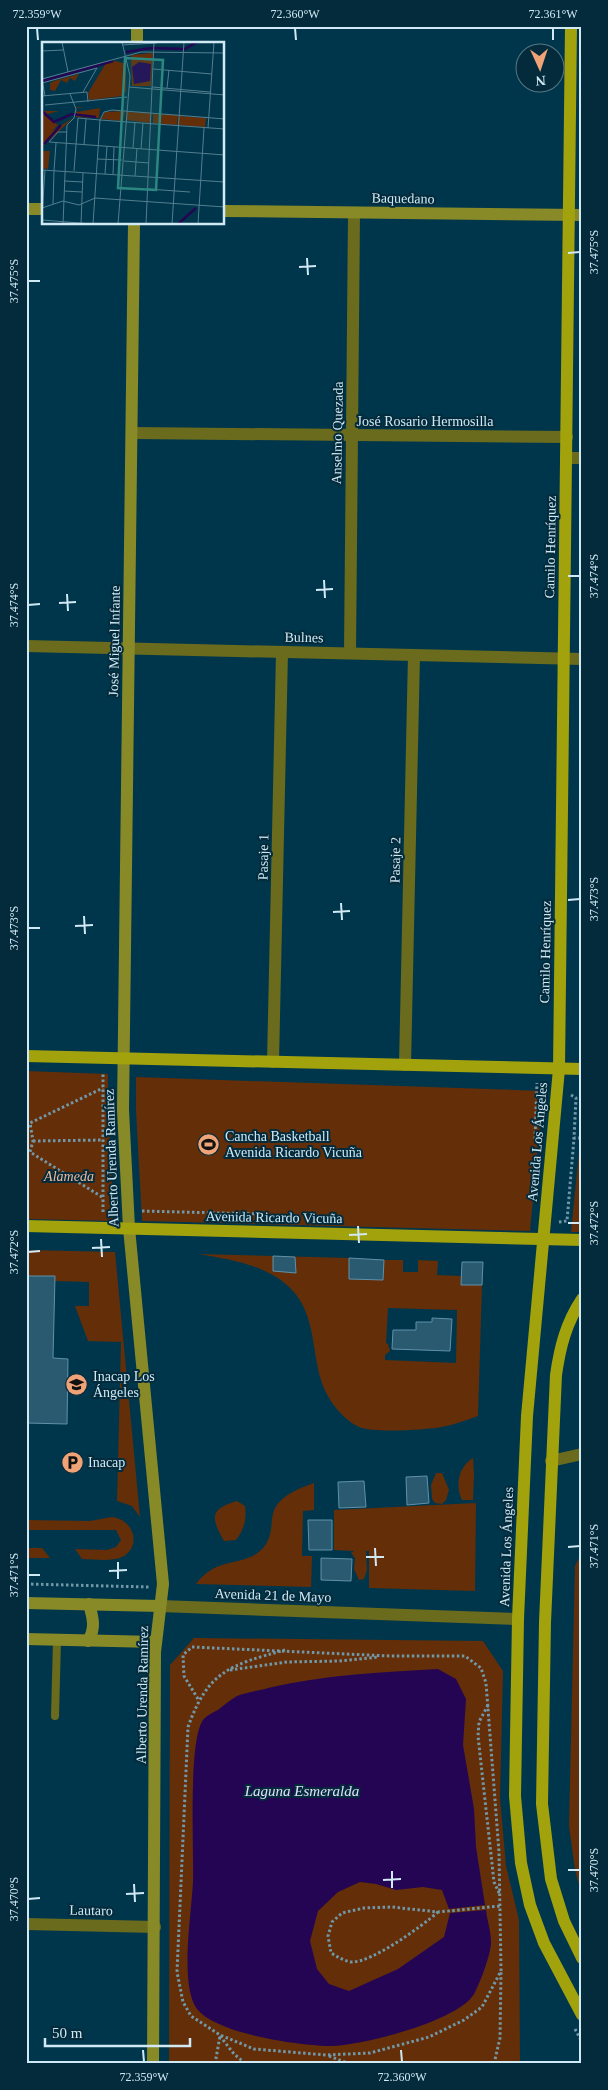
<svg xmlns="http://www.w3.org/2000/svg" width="608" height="2090" font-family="'Times New Roman',serif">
<rect width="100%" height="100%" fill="#00364b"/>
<g fill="#642e08" fill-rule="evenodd">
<polygon points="26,1071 108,1074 108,1110 114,1221 26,1219"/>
<polygon points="136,1077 543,1091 530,1231 142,1221 136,1110"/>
<polygon points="582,1122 582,1232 571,1232"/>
<polygon points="26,1250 115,1252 140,1517 132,1506 117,1501 121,1342 88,1341 75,1306 89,1306 89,1282 55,1281 55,1276 26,1276"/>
<path d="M199,1254L349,1258V1276L351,1279L383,1280L384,1260H403V1272H418V1260L438,1261L437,1275L461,1276V1285H482L478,1416C466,1420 454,1425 442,1427C425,1430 373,1433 359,1427C342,1419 326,1398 321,1380C312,1351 315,1315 293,1291C269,1265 232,1260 199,1254ZM388,1308L457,1310L456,1363L385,1360V1355L390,1351L388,1344L386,1343Z"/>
<path d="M473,1458L474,1475L473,1500H462C455,1486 458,1467 473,1458Z"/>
<polygon points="436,1473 442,1473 449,1490 446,1500 442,1504 435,1503 432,1499 431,1485"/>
<path d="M314,1483V1510L303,1511L302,1556H312L311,1587L196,1584C217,1555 245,1568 263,1548C275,1534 269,1520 275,1508C283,1494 300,1488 314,1483Z"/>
<path d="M237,1501L245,1506C247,1520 244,1529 236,1540L224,1541C211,1518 209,1509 237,1501Z"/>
<polygon points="476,1503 475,1591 369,1588 369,1551 366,1551 367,1570 364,1579 359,1580 354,1569 355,1558 351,1553 354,1551 334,1550 334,1510"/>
<path d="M112,1517C133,1519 143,1546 122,1557C111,1562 94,1559 82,1559L75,1549L107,1550L116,1547L121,1540L116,1530H26V1520L90,1521Z"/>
<polygon points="26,1548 42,1548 50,1558 26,1558"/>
<polygon points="582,1552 582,1896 575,1870 569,1826 575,1566"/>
<polygon points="194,1638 483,1641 503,1671 500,1798 506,1866 519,1920 520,2064 169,2064 170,1665"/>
</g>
<path fill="#230554" d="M438,1669L456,1679L466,1699L463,1745L474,1809L476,1847L485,1905L449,1909L442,1890L423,1887L396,1890L376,1884L360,1882L338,1892L318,1911L310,1941L317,1969L329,1984L349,1991L398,1969L444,1937L450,1913L486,1910C487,1920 491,1931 491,1942C491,1954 480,1983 474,1994C459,2021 358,2047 328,2046C297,2045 217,2034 197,2009C179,1984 192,1912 193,1881C194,1850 188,1741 203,1720C206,1716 214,1712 218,1710C224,1705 230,1700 237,1696C246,1692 259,1691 268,1688C324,1675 381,1672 438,1669Z"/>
<g fill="#295a70" stroke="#6091a9">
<polygon points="273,1256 295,1257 296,1273 273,1271"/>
<polygon points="349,1258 384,1260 383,1280 349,1279"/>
<polygon points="462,1262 483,1262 482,1285 461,1285"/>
<polygon points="26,1276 55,1276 53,1358 68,1359 67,1424 26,1423"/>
<polygon points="432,1318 452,1319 450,1351 392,1349 393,1330 416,1330 416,1322 432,1322"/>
<polygon points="427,1476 429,1503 407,1505 406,1477"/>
<polygon points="364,1481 366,1507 339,1508 338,1482"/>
<polygon points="308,1520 332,1520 332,1550 309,1550"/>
<polygon points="321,1558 352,1559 351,1581 321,1580"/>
</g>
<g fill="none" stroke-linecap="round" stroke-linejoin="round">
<g stroke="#7298a8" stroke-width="3" stroke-dasharray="2.5 2.5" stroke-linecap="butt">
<polyline points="571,1095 576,1098 574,1138 582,1138"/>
<polyline points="535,1139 537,1083"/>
<polyline points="33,1141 103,1140"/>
<polyline points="102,1197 30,1152 33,1141 30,1123 103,1088"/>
<polyline points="142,1211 260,1214"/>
<polyline points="103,1212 103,1073"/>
<polyline points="559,1222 567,1221 574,1138"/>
<polyline points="26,1584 149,1587"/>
<polyline points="230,1670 287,1662 339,1661 378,1657"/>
<path d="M198,1699L184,1676L183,1655L192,1647L390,1656H465L481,1668L486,1683L499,1852L501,1971L482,2007L464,2020L429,2037L370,2053L326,2055L254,2049L220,2035L191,2016L183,2002L177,1972L188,1727C208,1671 230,1665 285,1650"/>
<polyline points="488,1705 479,1722 478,1736 494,1882 500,1895"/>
<path d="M438,1912C422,1926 373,1962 352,1962C344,1961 338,1957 331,1953L328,1936L332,1922L342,1913L364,1908L392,1907L438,1912L501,1906"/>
<polyline points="575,2029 582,2042"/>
<polyline points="220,2036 234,2054 246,2064"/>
<polyline points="329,2056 350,2064"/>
<polyline points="215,2064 220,2036"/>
<polyline points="494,2064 500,2038 501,1972"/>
</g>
<polyline stroke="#6a6b1d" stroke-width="8" points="55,1716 57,1640"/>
<g stroke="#6a6b1d" stroke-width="12">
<polyline points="133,433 567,437"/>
<polyline points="566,458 582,458"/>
<polyline points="26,646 582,659"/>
<polyline points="350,653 354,213"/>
<polyline points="273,1062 282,652"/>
<polyline points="405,1065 414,655"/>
<polyline points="551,1461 582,1454"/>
<polyline points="160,1606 518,1619"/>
<polyline points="26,1924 155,1927"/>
</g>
<g stroke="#888a27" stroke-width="12">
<polyline points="137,44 137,26"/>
<polyline points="26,209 44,209"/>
<polyline points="224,211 582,215"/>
<polyline points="134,224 123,1110 129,1228 163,1584 155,1652 153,2064"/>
<polyline points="26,1603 160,1606"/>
<polyline points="26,1639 156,1642"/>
<path d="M88,1641C96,1628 93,1618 89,1604"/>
</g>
<g stroke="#a1a20c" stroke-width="12">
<polyline points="571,26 559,1069 527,1416 518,1619 515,1796 521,1863 530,1905 544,1943 582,2015"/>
<polyline points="26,1056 582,1069"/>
<polyline points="26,1226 582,1240"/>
<path d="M582,1299C566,1323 560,1347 556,1375L545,1622L542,1804L551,1879L564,1921L582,1958"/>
</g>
</g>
<path fill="none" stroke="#d0e9f5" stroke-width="2" d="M37,28L38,40M295,28L296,40M553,28V40M568,253L580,252M307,258L308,275M299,267L316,266M28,281H40M568,576H580M324,580L325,598M316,590L333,589M67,594L68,611M59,603L76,602M28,605L40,604M568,900L580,899M341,903L342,920M333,912L350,911M84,916L85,934M75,926L93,925M28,928H40M568,1223H580M358,1226L359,1243M349,1235L367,1234M101,1239L102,1257M92,1248L110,1247M28,1252L40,1251M568,1547L580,1546M375,1548L376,1566M366,1557H384M118,1562V1579M109,1571L127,1570M28,1575H40M568,1870H580M392,1871V1888M383,1880L401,1879M134,1884L135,1902M126,1894L144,1893M28,1899L40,1898M143,2050L144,2062M401,2050L402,2062"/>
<defs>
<symbol id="stadium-disc" viewBox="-11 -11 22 22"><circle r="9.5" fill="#efa377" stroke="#042b3b"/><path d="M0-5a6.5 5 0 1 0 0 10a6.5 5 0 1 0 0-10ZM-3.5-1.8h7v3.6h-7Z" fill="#111"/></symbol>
<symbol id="university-disc" viewBox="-11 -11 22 22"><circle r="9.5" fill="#efa377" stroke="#042b3b"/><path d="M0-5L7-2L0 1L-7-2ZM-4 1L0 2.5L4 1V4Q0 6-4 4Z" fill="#111"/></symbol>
<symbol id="parking-disc" viewBox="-11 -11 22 22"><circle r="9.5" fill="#efa377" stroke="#042b3b"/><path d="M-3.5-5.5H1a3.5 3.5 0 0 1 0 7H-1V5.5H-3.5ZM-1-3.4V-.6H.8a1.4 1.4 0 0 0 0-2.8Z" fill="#111"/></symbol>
</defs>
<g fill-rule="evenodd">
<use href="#stadium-disc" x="196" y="1132" width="25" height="25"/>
<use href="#university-disc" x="64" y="1372" width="25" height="25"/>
<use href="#parking-disc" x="60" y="1450" width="25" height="25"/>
</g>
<g text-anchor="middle" stroke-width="4" stroke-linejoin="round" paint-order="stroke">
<g font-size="14" fill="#d0e9f5" stroke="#042b3b">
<text transform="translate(403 198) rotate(1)" y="5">Baquedano</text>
<text x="425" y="426">José Rosario Hermosilla</text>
<text transform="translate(337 433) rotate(-89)" y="5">Anselmo Quezada</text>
<text transform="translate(550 547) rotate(-89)" y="5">Camilo Henríquez</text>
<text transform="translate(304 637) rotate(1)" y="5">Bulnes</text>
<text transform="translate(114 641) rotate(-89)" y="5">José Miguel Infante</text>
<text transform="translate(263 857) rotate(-89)" y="5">Pasaje 1</text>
<text transform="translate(395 860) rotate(-89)" y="5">Pasaje 2</text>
<text transform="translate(545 952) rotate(-89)" y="5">Camilo Henríquez</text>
<text transform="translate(537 1142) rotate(-85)" y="5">Avenida Los Ángeles</text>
<text transform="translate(111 1158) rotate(-92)" y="5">Alberto Urenda Ramírez</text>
<text transform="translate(274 1217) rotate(1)" y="5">Avenida Ricardo Vicuña</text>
<text transform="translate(506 1547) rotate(-88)" y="5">Avenida Los Ángeles</text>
<text transform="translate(273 1595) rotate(2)" y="5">Avenida 21 de Mayo</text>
<text transform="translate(142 1695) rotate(-89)" y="5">Alberto Urenda Ramírez</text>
<text transform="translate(91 1910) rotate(1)" y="5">Lautaro</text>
</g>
<g font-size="14" fill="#d0e9f5" stroke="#042b3b" text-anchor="start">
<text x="225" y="1141">Cancha Basketball<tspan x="225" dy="16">Avenida Ricardo Vicuña</tspan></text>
<text x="93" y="1381">Inacap Los<tspan x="93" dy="16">Ángeles</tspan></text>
<text x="88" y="1467">Inacap</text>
</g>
<g font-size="14" font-style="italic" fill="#efb99b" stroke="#042b3b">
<text x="69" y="1181">Alameda</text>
</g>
<g font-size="15" font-style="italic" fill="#e2dffb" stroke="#042b3b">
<text x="302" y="1796">Laguna Esmeralda</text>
</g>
</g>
<g transform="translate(42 42)">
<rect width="182" height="182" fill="#00364b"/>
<path d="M111,11L109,44H90L89,13ZM74,19L81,21L84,28V49L80,54L47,58L46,51L64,21ZM37,32L33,39L28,36L25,41L19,38L13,49L8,48V41L12,39ZM35,65H43L34,66L35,70L58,66L57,76L34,75V66ZM0,69H17L2,73L16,83L10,89L31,76L0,105ZM83,69L81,79L59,77L63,70ZM85,70L109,71V81L84,78ZM111,72L136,73L135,83L111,81ZM137,74L164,76L163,85L136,83ZM0,109H8L6,127L0,126Z" fill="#642e08"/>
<path d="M97,20L109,22L108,39L92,42L90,25Z" fill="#230554"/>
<path fill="none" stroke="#230554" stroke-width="2.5" d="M84,10L109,6L143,7L155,0M1,39L71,19M0,69L12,80L30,72L54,75M2,102L19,83M136,182L154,166"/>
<path fill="none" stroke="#537e8f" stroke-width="1" d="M20,0L26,30M80,3L115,1M0,9L21,8M111,27L170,32M0,37L3,54M0,37L99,10L183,11M0,41L55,26M87,45L183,53M110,45L168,50M125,46L127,28M41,50L55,26M28,52L34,67L32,76M0,54L45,50L46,60M3,63L85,55M36,76L58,78M58,78L183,87M166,86L172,0M7,100L183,113M7,100L16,90H25M42,103L44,77M91,106L93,80M99,107L101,81M55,117L80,118M82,119L107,121M0,128L183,140M12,129L14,101M32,129L36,76M63,132L65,104M71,133L72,105M93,134L95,106M22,139L41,140M106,147L148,150M22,149L40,150M11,162L12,129M0,166L21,159L37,163L53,156L183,165M0,174L3,128M0,178L50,182M21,182L25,83L32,76M39,182L41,131M51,182L58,78L62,70L70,68L183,77M76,182L88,34L80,0M104,182L112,0M130,182L142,0M156,182L162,86"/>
<path fill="#2c8782" fill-opacity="0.15" stroke="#2c8782" stroke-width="2.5" d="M83,16L121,18L114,148L76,146Z"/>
<rect width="182" height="182" fill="none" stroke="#d0e9f5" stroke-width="2.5"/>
</g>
<rect width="608" height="2090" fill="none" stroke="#042b3b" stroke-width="55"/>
<g transform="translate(540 68) rotate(177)"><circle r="24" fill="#042b3b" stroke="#567785"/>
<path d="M0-4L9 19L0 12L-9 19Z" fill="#efa377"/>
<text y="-8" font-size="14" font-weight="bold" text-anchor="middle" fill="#d0e9f5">N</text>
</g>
<path d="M45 2038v8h145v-8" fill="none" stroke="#d0e9f5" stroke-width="2.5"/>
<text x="52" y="2038" font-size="15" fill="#d0e9f5" stroke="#042b3b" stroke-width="4" paint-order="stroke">50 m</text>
<rect x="28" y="28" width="552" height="2034" fill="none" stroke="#d0e9f5" stroke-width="2"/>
<g font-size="12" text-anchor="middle" fill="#d0e9f5">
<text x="37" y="18">72.359°W</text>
<text x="295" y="18">72.360°W</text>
<text x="553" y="18">72.361°W</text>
<text transform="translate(594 252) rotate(-90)" y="4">37.475°S</text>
<text transform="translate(14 281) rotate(-90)" y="4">37.475°S</text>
<text transform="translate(594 576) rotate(-90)" y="4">37.474°S</text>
<text transform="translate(14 605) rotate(-90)" y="4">37.474°S</text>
<text transform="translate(594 899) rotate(-90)" y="4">37.473°S</text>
<text transform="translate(14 928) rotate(-90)" y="4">37.473°S</text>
<text transform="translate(594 1223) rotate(-90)" y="4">37.472°S</text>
<text transform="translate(14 1252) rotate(-90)" y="4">37.472°S</text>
<text transform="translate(594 1546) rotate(-90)" y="4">37.471°S</text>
<text transform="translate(14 1575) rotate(-90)" y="4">37.471°S</text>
<text transform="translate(594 1870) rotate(-90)" y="4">37.470°S</text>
<text transform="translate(14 1899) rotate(-90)" y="4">37.470°S</text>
<text x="144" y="2081">72.359°W</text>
<text x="402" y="2081">72.360°W</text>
</g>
</svg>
